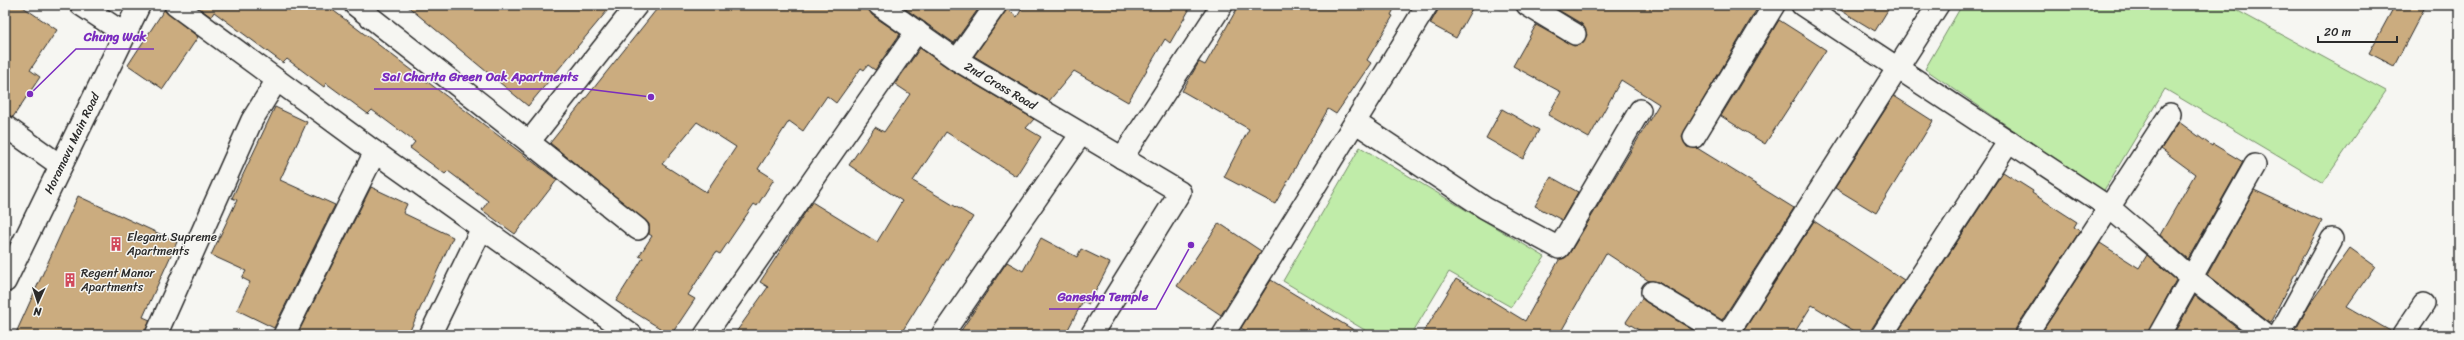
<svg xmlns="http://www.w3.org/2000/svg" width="2464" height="340" font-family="Sriracha,sans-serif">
<rect width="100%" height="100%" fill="#f6f6f2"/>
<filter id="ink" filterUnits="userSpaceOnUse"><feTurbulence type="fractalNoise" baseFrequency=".025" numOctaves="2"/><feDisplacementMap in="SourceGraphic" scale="8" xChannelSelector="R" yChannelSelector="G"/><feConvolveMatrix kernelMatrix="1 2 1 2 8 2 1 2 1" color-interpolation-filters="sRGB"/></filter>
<g filter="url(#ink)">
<g fill="#c0eca9" stroke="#768c6a">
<polygon points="1962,5 2227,5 2386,91 2323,183 2165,89 2103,192 1925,69"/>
<polygon points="1360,147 1545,257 1511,307 1449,272 1411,335 1373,335 1283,281"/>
</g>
<g fill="#cbac7f" stroke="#2b2b2b" fill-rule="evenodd">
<polygon points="5,5 20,5 57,30 30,70 40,77 13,117 5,114"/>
<polygon points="195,5 326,5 557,180 515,234 482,210 488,201 448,171 445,174 410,148 415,142 372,110 368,114 326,83 324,87 287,59 283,63 214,12 211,17"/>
<polygon points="406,5 612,5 528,106"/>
<path d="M660,5H867L872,15L900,34L875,70L868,65L864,70L861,68L836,103L827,96L803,131L789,121L758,169L774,179L757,206L754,204L720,254L716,252L688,295L695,299L671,335L616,301L643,258L639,256L652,236L649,234V224L550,143ZM697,122L736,147L706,192L662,164Z"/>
<polygon points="900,5 981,5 954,43"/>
<polygon points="1024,5 1192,5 1170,43 1165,39 1128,102 1074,71 1049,101 974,56 1007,9 1017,17"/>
<polygon points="1239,5 1396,5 1391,15 1393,16 1367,60 1371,63 1336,114 1328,109 1275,204 1224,177 1249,129 1182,91 1199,62 1205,65"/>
<polygon points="1441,5 1474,5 1456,38 1430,24"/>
<polygon points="1550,5 1755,5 1758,7 1682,136 1687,147 1697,148 1794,208 1722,320 1658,282 1649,281 1606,253 1559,335 1422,335 1456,279 1525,321 1559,260 1569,254 1659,104 1621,80 1589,138 1548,115 1561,92 1513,66 1536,25 1574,46 1581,44 1587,35 1582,24"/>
<polygon points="1832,5 1891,5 1875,31"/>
<polygon points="2395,5 2426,5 2394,66 2369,53"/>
<polygon points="164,10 198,37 163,89 128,65"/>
<polygon points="1779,20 1826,50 1765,144 1721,116"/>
<polygon points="920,48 951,70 1034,119 1026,128 1041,137 1016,176 946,132 913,181 973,217 900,335 734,335 768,287 760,282 812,202 877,242 902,201 849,165 875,127 884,132 910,94 895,84"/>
<polygon points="1894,96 1933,121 1876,213 1835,188"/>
<polygon points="275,107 307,122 280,180 335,205 274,328 237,310 250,282 242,278 246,271 211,255 237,200 232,198"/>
<polygon points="1502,109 1539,130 1523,159 1486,138"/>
<polygon points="2179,122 2212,146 2213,144 2243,162 2188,259 2160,235 2195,174 2161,149"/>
<polygon points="2003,172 2033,191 2032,193 2077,222 2074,227 2080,231 2016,328 2014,335 1896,335"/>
<polygon points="1551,177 1578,192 1562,220 1535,206"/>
<polygon points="371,187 407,204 403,213 453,237 408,335 297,335"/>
<polygon points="2254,190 2322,221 2270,323 2207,275"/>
<polygon points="78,196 177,242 143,317 150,320 144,335 15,335"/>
<polygon points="1814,221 1904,280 1872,328 1870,335 1861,335 1812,305 1793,335 1741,335"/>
<polygon points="1219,223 1261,251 1221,315 1177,286"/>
<polygon points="1041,238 1077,257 1081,249 1110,263 1089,304 1083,301 1065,335 958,335 1007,262 1023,271"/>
<polygon points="2100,243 2139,268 2147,255 2176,280 2147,335 2040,335"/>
<polygon points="2350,248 2375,266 2347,306 2392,332 2391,335 2293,335 2309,305"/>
<polygon points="1271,280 1322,311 1362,335 1252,335 1241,328"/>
<polygon points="2195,296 2246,335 2173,335"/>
<polygon points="1642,298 1646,302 1701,335 1647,335 1626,322"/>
</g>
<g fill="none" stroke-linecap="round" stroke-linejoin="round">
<defs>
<g id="street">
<polyline points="81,5 125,34"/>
<polyline points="175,5 375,152 632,335"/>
<polyline points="355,5 529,142 637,5"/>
<polyline points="879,5 957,60"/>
<path id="s1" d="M996,5L957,60L1180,192L1091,335"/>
<polyline points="1427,5 1355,122 1485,208 1559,248 1640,110"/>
<polyline points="1527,5 1575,34"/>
<polyline points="1802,5 2110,208 2193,279 2266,335"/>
<polyline points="5,126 61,166"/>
<polyline points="1694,137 1774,5"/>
<polyline points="529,142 638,229"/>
<polyline points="1122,158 1222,5"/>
<polyline points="1652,292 1724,335"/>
<polyline points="156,335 252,120 277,80"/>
<polyline points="284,335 375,152"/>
<polyline points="430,335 482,228"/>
<polyline points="705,335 917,31"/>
<polyline points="942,335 1081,134"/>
<polyline points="1223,335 1355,122"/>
<polyline points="1727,335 1938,5"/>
<polyline points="1882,335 2009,141"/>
<polyline points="2026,335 2170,114"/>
<polyline points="2159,335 2255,165"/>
<polyline points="2279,335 2332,239"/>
<polyline points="2403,335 2424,304"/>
</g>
<g id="secondary">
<path id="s2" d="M5,281L139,5"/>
</g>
</defs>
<use href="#street" stroke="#2b2b2b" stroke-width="24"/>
<use href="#secondary" stroke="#2b2b2b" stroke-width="25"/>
<use href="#street" stroke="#f6f6f2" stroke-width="21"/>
<use href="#secondary" stroke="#f6f6f2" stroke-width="22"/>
</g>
</g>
<defs>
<symbol id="building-bare" viewBox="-9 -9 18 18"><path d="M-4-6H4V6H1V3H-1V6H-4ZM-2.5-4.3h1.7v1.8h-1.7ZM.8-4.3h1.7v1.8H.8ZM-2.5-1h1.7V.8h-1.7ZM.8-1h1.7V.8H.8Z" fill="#d1495b" stroke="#f6f6f2" stroke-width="2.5" paint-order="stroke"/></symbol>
</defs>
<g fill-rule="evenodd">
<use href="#building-bare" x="106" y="234" width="20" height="20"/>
<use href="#building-bare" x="60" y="270" width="20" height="20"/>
</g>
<g text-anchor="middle" stroke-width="3" stroke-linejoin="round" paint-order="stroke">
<g font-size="12" fill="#2b2b2b" stroke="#f6f6f2">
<text dy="4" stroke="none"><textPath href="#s1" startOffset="118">2nd Cross Road</textPath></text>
<text dy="4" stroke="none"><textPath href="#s2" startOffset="153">Horamavu Main Road</textPath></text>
</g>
<g font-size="12" fill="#2b2b2b" stroke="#f6f6f2" text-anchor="start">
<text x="127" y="241">Elegant Supreme<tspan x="127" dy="14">Apartments</tspan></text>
<text x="81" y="277">Regent Manor<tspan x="81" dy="14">Apartments</tspan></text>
</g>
</g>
<path fill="none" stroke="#7b2cbf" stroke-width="1.5" d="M30 94L76 49H154M651 97L587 89H374M1191 245L1156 309H1049"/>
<g fill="#7b2cbf" stroke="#f6f6f2" stroke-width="1.5">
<circle cx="30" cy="94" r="4"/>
<circle cx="651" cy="97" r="4"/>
<circle cx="1191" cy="245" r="4"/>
</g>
<g font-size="13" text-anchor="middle" font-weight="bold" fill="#7b2cbf" stroke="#f6f6f2" stroke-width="3" stroke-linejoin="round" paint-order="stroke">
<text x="115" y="41">Chung Wak</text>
<text x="480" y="81">Sai Charita Green Oak Apartments</text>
<text x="1103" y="301">Ganesha Temple</text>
</g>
<rect width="2464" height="340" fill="none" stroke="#f6f6f2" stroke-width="20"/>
<rect x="10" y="10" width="2444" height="320" fill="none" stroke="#2b2b2b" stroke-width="1.5" filter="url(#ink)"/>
<g transform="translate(38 302) rotate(183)" stroke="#f6f6f2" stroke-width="3" paint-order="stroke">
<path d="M0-3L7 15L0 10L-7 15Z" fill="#2b2b2b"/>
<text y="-6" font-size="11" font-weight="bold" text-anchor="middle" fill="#2b2b2b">N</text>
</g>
<path d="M2318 36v6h79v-6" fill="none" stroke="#2b2b2b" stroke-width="2"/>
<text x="2324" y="36" font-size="12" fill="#2b2b2b" stroke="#f6f6f2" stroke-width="3" paint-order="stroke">20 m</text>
</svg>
